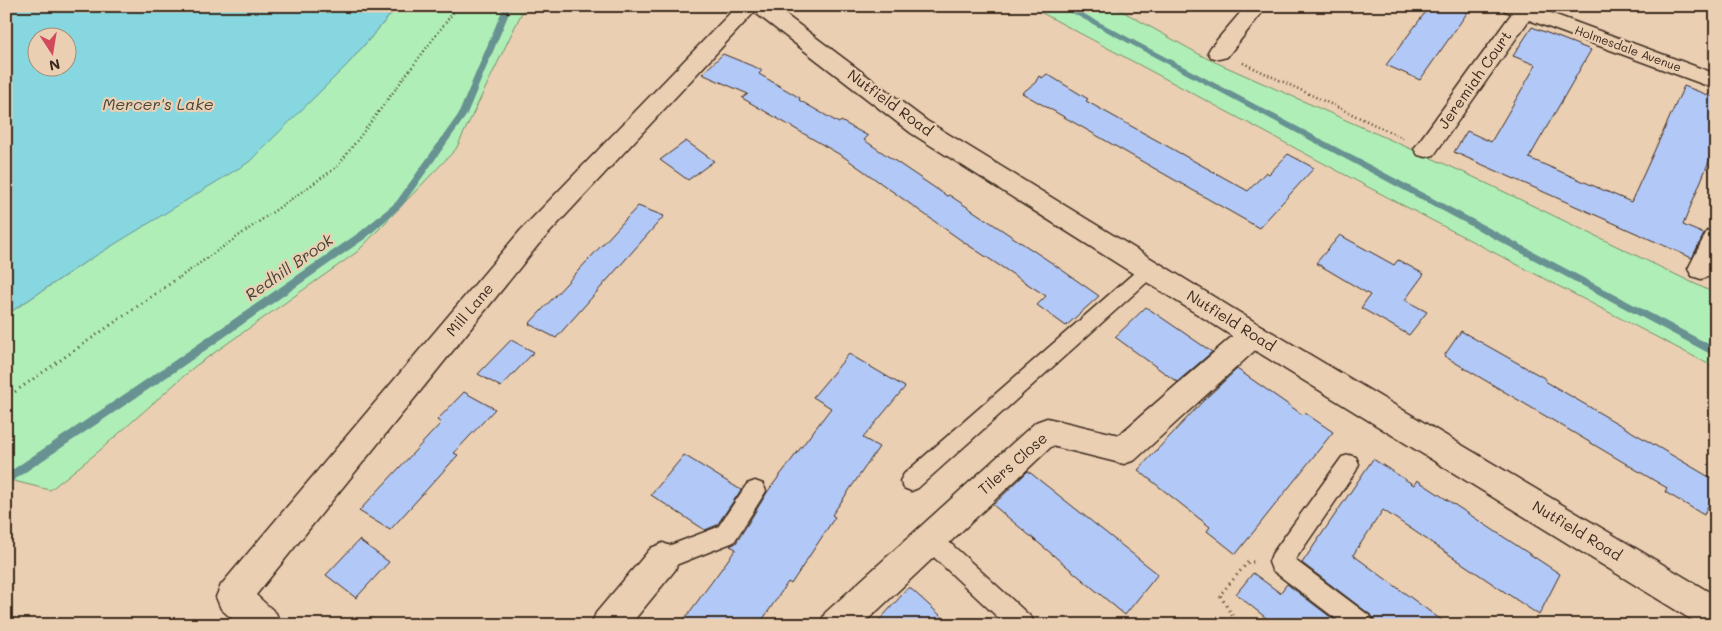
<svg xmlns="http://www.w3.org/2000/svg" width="1722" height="631" font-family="Mali,sans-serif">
<rect width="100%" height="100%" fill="#ebcfb2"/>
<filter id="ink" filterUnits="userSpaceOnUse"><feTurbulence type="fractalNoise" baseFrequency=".02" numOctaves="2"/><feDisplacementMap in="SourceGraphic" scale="10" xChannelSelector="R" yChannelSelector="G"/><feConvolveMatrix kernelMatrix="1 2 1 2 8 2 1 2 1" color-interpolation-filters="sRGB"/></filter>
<g filter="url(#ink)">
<g fill="#afefb7" stroke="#758c6a">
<polygon points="398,6 525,6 456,149 357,252 194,367 99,451 50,490 6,479 6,315 84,263 347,65"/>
<polygon points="1029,6 1113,6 1206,58 1465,173 1716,294 1716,368 1368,187"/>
</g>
<path fill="#86d7df" stroke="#689292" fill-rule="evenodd" d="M6,6H398L347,65L249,162L84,263L6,315ZM38,38H68V68H38Z"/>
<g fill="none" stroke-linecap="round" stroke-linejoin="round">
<g fill="#689292" fill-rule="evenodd">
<polygon points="504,6 512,6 466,116 402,206 366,238 173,373 6,485 6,474 165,367 360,232 396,202 458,115"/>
<polygon points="1059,6 1069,6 1716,348 1716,357"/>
</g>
</g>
<g fill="#b2c8f7" stroke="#3b2a1e">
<polygon points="1430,6 1472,6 1420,80 1386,65"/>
<polygon points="1532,27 1591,50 1529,158 1631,202 1684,86 1716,98 1716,144 1683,225 1704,234 1692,258 1454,152 1467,131 1491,142 1536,65 1513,56"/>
<polygon points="723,54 762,70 759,74 800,98 799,100 839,123 841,121 868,136 864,140 947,196 949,195 1052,263 1099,296 1066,326 1037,305 1046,296 965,243 844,157 742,98 748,94 702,74"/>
<polygon points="1047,74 1088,99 1086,101 1248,191 1266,172 1269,174 1288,154 1314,168 1259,228 1022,93 1035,83 1039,76 1042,78"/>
<polygon points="686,141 714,161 688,180 660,160"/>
<polygon points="638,206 664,216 556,338 529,324"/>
<polygon points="1340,235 1394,265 1398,260 1424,274 1405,300 1427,312 1409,335 1361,308 1370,295 1316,263"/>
<polygon points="1146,307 1212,352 1177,382 1115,337"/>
<polygon points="1461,331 1546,379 1545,381 1716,481 1716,487 1704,515 1665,492 1667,488 1444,356"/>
<polygon points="511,340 534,352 501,387 478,374"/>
<polygon points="849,354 905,387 863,438 879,447 832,515 835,517 791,584 788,582 759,625 680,625 736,549 730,546 736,543 768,491 831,408 813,397"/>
<polygon points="1237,369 1303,415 1305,413 1333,432 1236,554 1207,531 1210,527 1138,470 1203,401"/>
<polygon points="464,392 495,409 454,453 458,455 390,530 359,511 441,423 437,420"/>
<polygon points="684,455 741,490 717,525 705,530 651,495"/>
<polygon points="1373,459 1414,485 1417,480 1560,574 1539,615 1383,510 1353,555 1448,625 1377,625 1372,616 1302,563"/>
<polygon points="1028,471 1158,574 1125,615 993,505"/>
<polygon points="359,540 389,562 356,598 326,575"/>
<polygon points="1253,573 1280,593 1287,584 1341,625 1275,625 1236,594"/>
<polygon points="909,587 951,625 875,625"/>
</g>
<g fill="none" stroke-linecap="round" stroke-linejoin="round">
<defs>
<g id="service">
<polygon points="1149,263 1155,265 1158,270 1155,275 918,488 911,491 904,488 900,481 904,474 1143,265"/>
<polygon points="1349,455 1356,457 1359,464 1356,471 1295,560 1371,617 1375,625 1344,625 1272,570 1269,562 1272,554 1342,457"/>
<polygon points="755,481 763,484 766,491 734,542 663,570 655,567 652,559 655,551 718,527 747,484"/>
<polygon points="930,529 938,532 1031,617 1035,625 1006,625 922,546 919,539 922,532"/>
</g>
<g id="minor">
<polygon points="737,6 760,6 538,245 256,595 276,613 281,625 239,625 221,609 216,597 221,585 520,231"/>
<polygon points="1246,6 1267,6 1227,57 1219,59 1211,57 1208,52 1211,47"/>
<polygon points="1502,6 1538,6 1537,8 1716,74 1716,89 1529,20 1434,155 1426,157 1418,155 1414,149 1418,143 1512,13 1505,11"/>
<polygon points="1716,228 1716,266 1710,276 1701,279 1692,276 1688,269 1707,231"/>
<polygon points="1253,324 1263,327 1267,335 1263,343 1135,460 1124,464 1052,446 862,625 820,625 825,613 1036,422 1047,418 1119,435 1243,327"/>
<polygon points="663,543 675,548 679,559 675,570 630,625 591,625 596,613 651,548"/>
</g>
<polygon id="tertiary" points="750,6 774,6 927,121 1263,327 1716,596 1716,625 1700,625 1243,343 911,133 753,11"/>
</defs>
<use href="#service" stroke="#3b2a1e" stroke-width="3"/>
<use href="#minor" stroke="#3b2a1e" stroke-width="3"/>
<use href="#tertiary" stroke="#3b2a1e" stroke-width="3"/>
<g stroke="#3b2a1e" stroke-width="2.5" stroke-dasharray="1 3" stroke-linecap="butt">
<polyline points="1243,63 1403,138"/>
<polyline points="180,277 337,167 458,6"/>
</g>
<g stroke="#3b2a1e" stroke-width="3" stroke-dasharray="1 4.5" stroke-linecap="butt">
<polyline points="6,398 181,276"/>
<polyline points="1238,625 1220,595 1248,562 1254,562"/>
</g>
<use href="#service" fill="#ebcfb2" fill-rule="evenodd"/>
<use href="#minor" fill="#ebcfb2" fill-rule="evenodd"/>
<use href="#tertiary" fill="#ebcfb2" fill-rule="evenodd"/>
</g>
</g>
<g text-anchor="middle" stroke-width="4.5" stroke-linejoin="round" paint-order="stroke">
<g font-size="12" fill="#3b2a1e" stroke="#ebcfb2">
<text transform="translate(1628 49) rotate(20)" y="4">Holmesdale Avenue</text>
</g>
<g font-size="15" fill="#3b2a1e" stroke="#ebcfb2">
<text transform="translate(1475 80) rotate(-55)" y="5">Jeremiah Court</text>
<text transform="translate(890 103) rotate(36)" y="5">Nutfield Road</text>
<text transform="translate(470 310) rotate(-50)" y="5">Mill Lane</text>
<text transform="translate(1231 321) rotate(32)" y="5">Nutfield Road</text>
<text transform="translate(1013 464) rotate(-41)" y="5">Tilers Close</text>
<text transform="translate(1577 531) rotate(31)" y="5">Nutfield Road</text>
</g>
<g font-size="16" font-style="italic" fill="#46443b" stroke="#ebcfb2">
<text x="158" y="110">Mercer's Lake</text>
<text transform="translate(289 267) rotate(-35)" y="6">Redhill Brook</text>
</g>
</g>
<rect width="1722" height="631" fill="none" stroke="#ebcfb2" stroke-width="25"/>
<rect x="12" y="12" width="1697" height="606" fill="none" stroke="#3b2a1e" stroke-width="2" filter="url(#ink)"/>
<g transform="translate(52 52) rotate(168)"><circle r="24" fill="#ebcfb2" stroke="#a58d77"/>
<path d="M0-4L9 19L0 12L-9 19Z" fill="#d1495b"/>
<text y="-8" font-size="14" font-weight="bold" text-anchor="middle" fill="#3b2a1e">N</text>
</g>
</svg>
